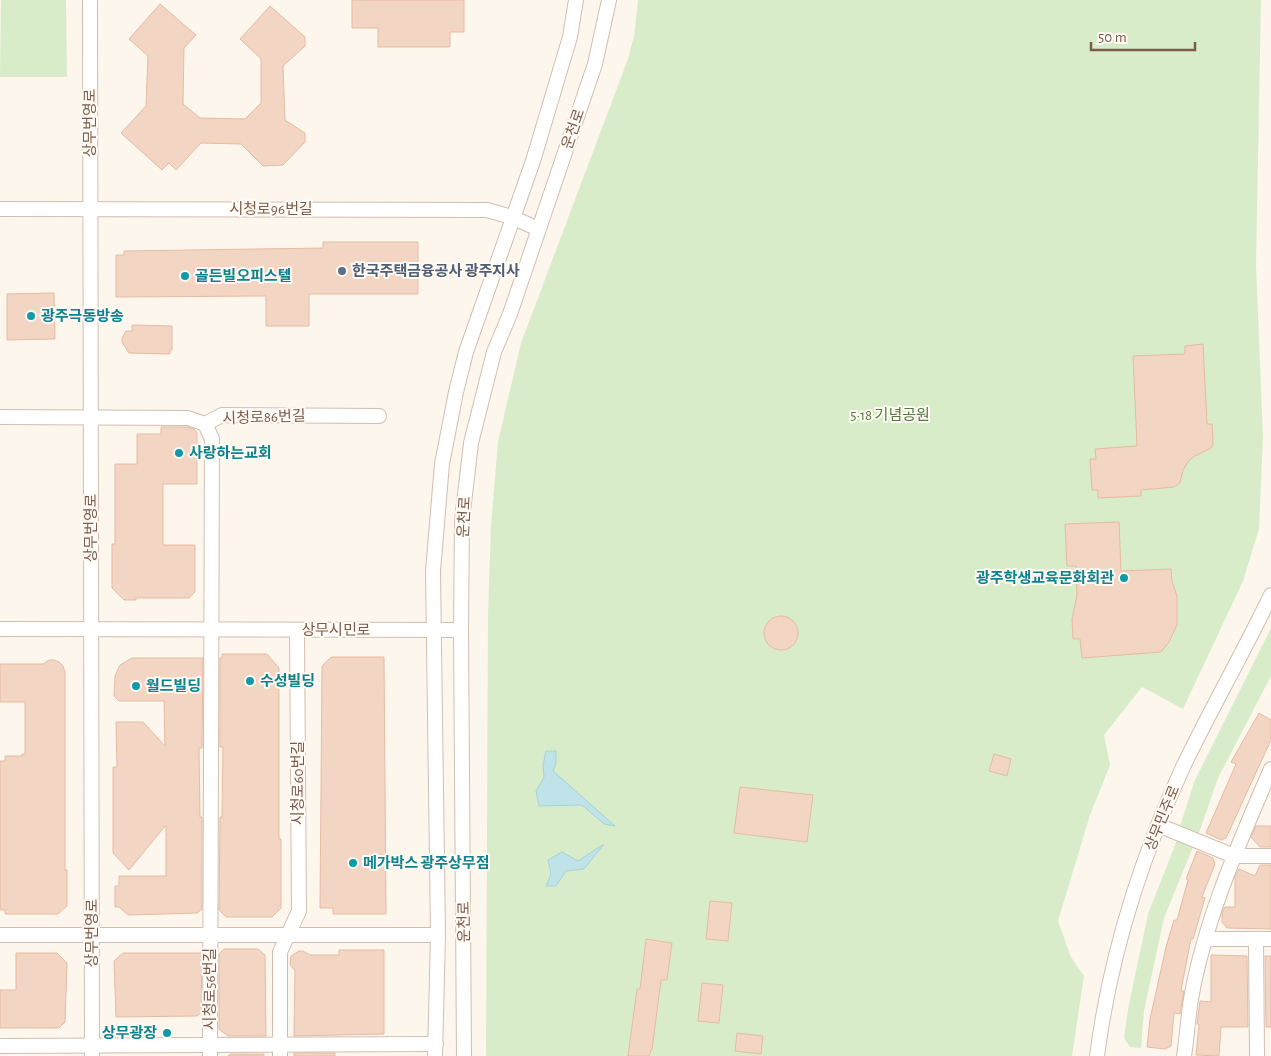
<svg xmlns="http://www.w3.org/2000/svg" width="1271" height="1056" font-family="'Alegreya Sans','Noto Sans KR',sans-serif">
<rect width="100%" height="100%" fill="#fdf6ec"/>
<g fill="#d8ecc9">
<polygon points="1,0 66,0 67,77 0,77"/>
<polygon points="638,0 1261,0 1256,265 1263,436 1259,529 1243,581 1183,709 1142,687 1104,735 1110,765 1090,815 1058,921 1071,957 1084,976 1072,1056 486,1056 488,615 491,525 498,442 521,343 628,59 634,36"/>
<polygon points="1271,628 1271,676 1218,778 1199,833 1180,826 1195,780"/>
<polygon points="1177,840 1193,847 1164,918 1144,1011 1141,1048 1130,1047 1124,1038 1128,1009 1148,914"/>
</g>
<g fill="#bfe3e8" stroke="#a5d3da">
<polygon points="546,751 556,751 556,763 553,771 615,826 604,824 582,805 539,806 536,791 544,777 543,765"/>
<polygon points="604,844 584,869 566,871 556,886 546,886 551,874 548,860 562,852 578,861"/>
</g>
<g fill="#f3d5c3" stroke="#e6bba3">
<polygon points="352,0 464,0 464,32 450,32 450,47 378,47 378,28 352,28"/>
<polygon points="160,4 196,35 184,48 183,104 200,118 245,119 261,103 261,59 240,39 270,6 305,37 305,46 283,66 285,120 305,133 305,142 283,165 263,166 241,144 201,143 176,170 169,163 162,170 121,133 146,106 148,56 129,39"/>
<polygon points="323,242 418,242 418,294 309,294 309,326 266,326 266,296 116,297 116,255 124,255 124,251 323,248"/>
<polygon points="54,293 55,339 7,340 7,294"/>
<polygon points="132,325 172,326 172,350 170,350 170,354 129,353 122,342 122,338 126,331 132,331"/>
<polygon points="1203,344 1207,424 1212,424 1213,444 1211,448 1193,457 1188,462 1183,470 1180,483 1174,487 1141,490 1141,496 1098,498 1098,490 1092,490 1090,459 1096,459 1095,449 1137,446 1133,356 1185,354 1185,346"/>
<polygon points="161,427 187,427 194,429 197,433 197,484 163,484 163,545 195,545 195,592 189,598 136,598 136,600 124,600 112,588 112,544 115,544 115,464 137,464 137,434 161,434"/>
<polygon points="1119,522 1121,571 1171,569 1172,581 1177,596 1177,625 1169,642 1161,652 1082,658 1080,639 1073,639 1072,619 1077,595 1076,566 1067,566 1065,524"/>
<circle cx="781" cy="633" r="17"/>
<polygon points="222,654 267,654 279,668 279,839 281,839 281,908 272,917 226,917 219,910 220,817 222,817 223,747 220,747 220,658 222,658"/>
<polygon points="331,657 384,657 386,914 333,914 333,908 320,908 322,666"/>
<polygon points="132,658 203,658 202,748 199,748 200,817 202,817 202,909 197,913 128,915 119,907 115,907 115,886 119,886 119,876 166,876 166,825 129,870 113,853 113,767 117,767 116,722 143,722 165,746 164,701 119,701 114,696 115,676 120,665"/>
<polygon points="49,660 54,660 59,662 63,666 65,672 65,870 67,870 67,906 58,914 5,914 5,910 0,910 0,761 5,761 5,756 22,756 22,754 25,754 25,702 0,702 0,664 43,664"/>
<polygon points="1259,713 1271,720 1271,740 1226,838 1221,840 1206,833 1236,764 1231,762"/>
<polygon points="994,754 1011,759 1007,776 989,771"/>
<polygon points="740,787 813,795 807,842 734,833"/>
<polygon points="1256,826 1271,826 1271,847 1260,847 1251,837"/>
<polygon points="1197,851 1213,858 1215,864 1202,897 1205,898 1193,939 1191,939 1182,985 1181,991 1184,991 1180,1014 1174,1013 1171,1046 1165,1049 1147,1047 1150,1019 1166,947 1174,920 1177,920 1188,880 1186,879"/>
<polygon points="1260,865 1271,865 1271,929 1227,928 1222,922 1222,913 1225,907 1235,907 1235,877 1239,869 1255,876"/>
<polygon points="710,901 732,903 728,941 706,939"/>
<polygon points="646,939 672,943 667,980 661,980 652,1050 651,1050 649,1056 628,1056 637,989 640,989"/>
<polygon points="224,949 258,949 265,955 266,1036 228,1036 219,1029 219,954"/>
<polygon points="339,950 384,950 384,1034 294,1036 295,971 290,964 291,956 299,951 303,951 310,955 339,955"/>
<polygon points="16,953 57,953 67,963 65,1022 59,1028 0,1028 0,990 16,990"/>
<polygon points="123,953 202,953 201,1013 197,1016 116,1017 114,961"/>
<polygon points="1211,955 1247,956 1248,1027 1221,1027 1219,1056 1196,1055 1199,1024 1197,1024 1200,1001 1211,1002"/>
<polygon points="1265,956 1271,956 1271,1027 1266,1027"/>
<polygon points="702,983 723,985 719,1023 698,1021"/>
<polygon points="737,1033 763,1036 761,1054 735,1051"/>
<rect x="294" y="1053" width="41" height="3"/>
<polygon points="230,1054 264,1054 264,1056 228,1056"/>
</g>
<g fill="none" stroke-linecap="round" stroke-linejoin="round">
<defs>
<g id="minor">
<polyline points="90,0 92,1056"/>
<polyline points="0,209 487,210 512,217 538,229"/>
<polyline points="0,417 188,418 205,424 222,415 379,416"/>
<polyline points="205,424 212,439 210,1056"/>
<polyline points="0,629 461,630"/>
<polyline points="1158,825 1234,856 1271,856"/>
<polyline points="0,935 438,935"/>
<polyline points="1206,939 1271,939"/>
<polyline points="1256,939 1257,1056"/>
<polyline points="0,1046 436,1044"/>
<polyline points="280,1056 280,952 299,911 297,630"/>
<polyline points="435,1056 438,935 433,571 442,464 456,392 466,352 533,161 570,37 576,0"/>
<polyline points="464,1056 461,630 462,520 471,443 494,352 510,314 595,64 609,0"/>
<path d="M1097,1056C1110,956 1141,858 1183,767C1211,709 1243,653 1271,595"/>
<path d="M1184,1056C1187,1037 1188,1018 1191,999C1205,919 1239,843 1271,769"/>
</g>
</defs>
<use href="#minor" stroke="#d1beb0" stroke-width="16"/>
<use href="#minor" stroke="#fff" stroke-width="14"/>
</g>
<circle fill="#5c6f8a" stroke="#fffaf3" stroke-width="2" cx="342" cy="271" r="5"/>
<g fill="#0f9aa8" stroke="#fffaf3" stroke-width="2">
<circle cx="185" cy="276" r="5"/>
<circle cx="31" cy="316" r="5"/>
<circle cx="179" cy="453" r="5"/>
<circle cx="1124" cy="578" r="5"/>
<circle cx="250" cy="681" r="5"/>
<circle cx="136" cy="686" r="5"/>
<circle cx="353" cy="863" r="5"/>
<circle cx="167" cy="1033" r="5"/>
</g>
<g text-anchor="middle" stroke-width="4" stroke-linejoin="round" paint-order="stroke">
<g font-size="15" fill="#7a5c4d" stroke="#fffaf3">
<text transform="translate(90 123) rotate(-90)" y="5">상무번영로</text>
<text transform="translate(573 129) rotate(-71)" y="5">운천로</text>
<text x="271" y="214">시청로96번길</text>
<text transform="translate(264 417) rotate(-2)" y="5">시청로86번길</text>
<text transform="translate(464 517) rotate(-87)" y="5">운천로</text>
<text transform="translate(91 528) rotate(-90)" y="5">상무번영로</text>
<text x="336" y="635">상무시민로</text>
<text transform="translate(298 783) rotate(-90)" y="5">시청로60번길</text>
<text transform="translate(1162 818) rotate(-68)" y="5">상무민주로</text>
<text transform="translate(464 922) rotate(-91)" y="5">운천로</text>
<text transform="translate(92 933) rotate(-90)" y="5">상무번영로</text>
<text transform="translate(210 989) rotate(-90)" y="5">시청로56번길</text>
</g>
<g font-size="15" font-weight="bold" fill="#4e5e75" stroke="#fffaf3" text-anchor="start">
<text x="352" y="276">한국주택금융공사 광주지사</text>
</g>
<g font-size="15" font-weight="bold" fill="#0d838f" stroke="#fffaf3" text-anchor="start">
<text x="195" y="281">골든빌오피스텔</text>
<text x="41" y="321">광주극동방송</text>
<text x="189" y="458">사랑하는교회</text>
<text x="1114" y="583" text-anchor="end">광주학생교육문화회관</text>
<text x="260" y="686">수성빌딩</text>
<text x="146" y="691">월드빌딩</text>
<text x="363" y="868">메가박스 광주상무점</text>
<text x="157" y="1038" text-anchor="end">상무광장</text>
</g>
<g font-size="15" fill="#537a41" stroke="#fffaf3">
<text x="890" y="420">5·18 기념공원</text>
</g>
</g>
<path d="M1091 42v8h104v-8" fill="none" stroke="#7a5c4d" stroke-width="2.5"/>
<text x="1098" y="42" font-size="15" fill="#7a5c4d" stroke="#fffaf3" stroke-width="4" paint-order="stroke">50 m</text>
</svg>
